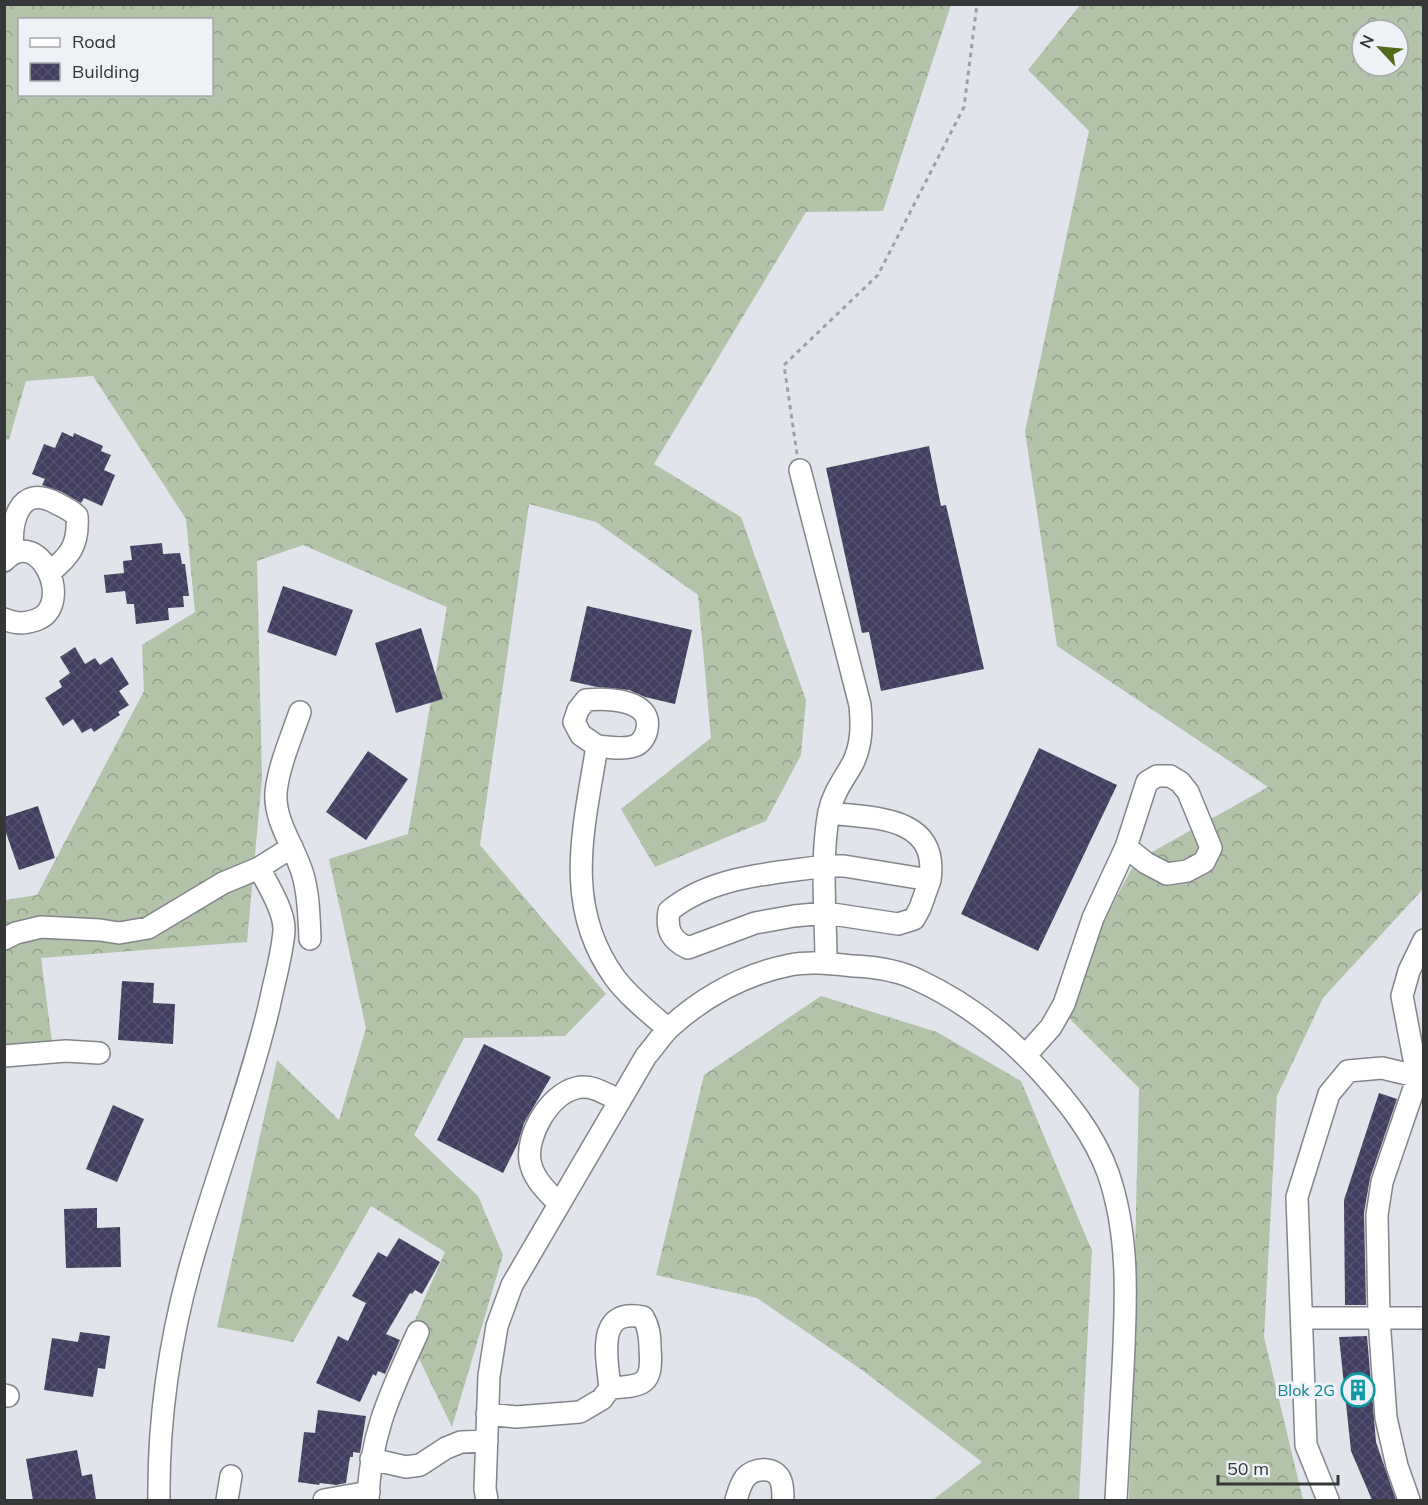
<svg xmlns="http://www.w3.org/2000/svg" width="1428" height="1505" font-family="Mulish,sans-serif">
<defs>
<pattern id="forest-crowns" width="20" height="18" patternUnits="userSpaceOnUse" patternTransform="scale(1.5)"><rect width="20" height="18" fill="#b2c3aa"/><path d="M2 6a3 3 0 1 1 6 0M12 15a3 3 0 1 1 6 0" fill="none" stroke="#929f8b"/></pattern>
<pattern id="building-cross-hatch" width="8" height="8" patternUnits="userSpaceOnUse" patternTransform="scale(1.5)"><rect width="8" height="8" fill="#423f60"/><path d="M0 0l8 8M0 8l8-8" fill="none" stroke="#55536f"/></pattern>
</defs>
<rect width="100%" height="100%" fill="#e1e4ea"/>
<path fill="url(#forest-crowns)" fill-rule="evenodd" d="M5 5H951L883 211 806 212 654 464 741 517 806 700 801 755 766 821 655 867 621 809 711 738 698 595 596 522 529 504 480 845 606 994 565 1036 464 1038 414 1135 478 1196 503 1255 452 1427 408 1336 445 1252 371 1206 293 1342 217 1327 277 1060 339 1120 366 1028 329 859 408 834 447 607 303 545 257 561 262 778 247 942 41 958 52 1042 5 1046V900L37 895 144 691 142 645 195 612 186 519 93 376 26 381 9 440 5 439ZM20 20H212V94H20Z
M1080 5H1423V889L1323 998 1277 1096 1264 1337 1303 1500H1129L1139 1088 1057 1006 1136 861 1268 787 1057 646 1025 431 1089 131 1028 70ZM1362 30H1398V66H1362Z
M821 996 937 1032 1021 1081 1092 1251 1079 1500H933L982 1462 862 1370 757 1298 656 1275 704 1075Z"/>
<path fill="url(#building-cross-hatch)" d="M62 432 73 437 74 433 103 446 101 451 111 455 104 470 115 475 102 506 84 498 81 503 62 492 42 485 45 479 32 474 44 444 55 448Z
M929 446 941 506 946 505 984 669 881 691 869 632 862 633 826 468Z
M162 543 163 554 180 553 182 564H185L189 596H183L184 607 168 608 169 620 136 624 134 604H127L125 591 106 593 104 575 124 573 123 561 132 560 130 546Z
M283 586 353 610 336 656 267 632Z
M587 606 692 630 675 704 645 697 629 690 597 687 570 681Z
M421 628 443 699 396 713 375 643Z
M75 647 85 664 95 658 100 665 112 657 129 684 119 691 129 705 118 712 120 715 94 732 91 728 82 733 73 719 63 726 45 698 62 687 59 681 70 673 60 657Z
M1039 748 1117 785 1038 951 961 914Z
M368 751 408 779 366 840 326 812Z
M38 806 55 858 19 870 4 827V817Z
M122 981 154 983 153 1003 175 1004 173 1044 118 1040Z
M484 1044 551 1077 524 1123 518 1143 503 1173 437 1140Z
M1379 1093 1397 1099 1370 1178 1364 1213 1366 1305H1345L1344 1200Z
M113 1105 144 1119 117 1182 86 1169Z
M97 1208V1228L120 1227 121 1267 66 1268 64 1209Z
M399 1238 440 1262 422 1294 415 1290 412 1294 410 1293 386 1334 400 1340 385 1374 378 1371 376 1376 373 1374 360 1402 316 1383 338 1336 348 1341 366 1303 352 1296 378 1252 387 1257Z
M80 1332 110 1336 105 1369 98 1368 93 1397 44 1390 52 1338 78 1342Z
M1367 1336 1376 1442 1396 1500H1372L1351 1451 1339 1337Z
M318 1410 366 1416 360 1453 353 1452V1457H350L346 1483 336 1485 320 1483 319 1485 298 1482 304 1432 315 1433Z
M77 1450 82 1476 92 1474 96 1500H33L26 1459Z"/>
<g fill="none" stroke-linecap="round" stroke-linejoin="round">
<g stroke="#828589" stroke-width="24">
<path id="minor" d="M800 470 860 705C862 725 862 744 853 763 844 779 833 793 829 812 820 861 826 914 826 963
M13 552C10 522 19 483 56 503 64 507 71 510 77 516 79 545 70 556 49 573
M4 561C39 523 76 606 36 620 24 624 16 624 4 619
M300 712C291 738 279 765 276 792 274 822 295 847 303 875 309 896 309 918 310 939
M597 746C608 747 623 750 634 746 641 744 646 736 647 729 653 699 606 698 586 700L578 710 574 722 581 735 597 746C584 828 562 905 615 978 629 997 650 1013 668 1029
M829 813C875 818 939 816 930 880
M825 866H844L930 880 920 908 914 919 898 924 826 913 794 916 755 923 688 948C671 940 666 930 669 911 713 875 772 874 825 866Z
M4 939 16 933 41 927 100 930 119 933 148 928 223 883 259 868 292 847
M1026 1055 1051 1027 1064 1004 1093 918 1126 847 1147 782 1157 776H1170L1180 782 1188 792 1211 848 1204 862 1187 871 1167 874 1146 863 1126 847
M4 1056 66 1051 99 1053
M1417 1075 1402 996 1409 971 1424 940
M558 1203C547 1191 533 1179 530 1161 526 1135 549 1095 576 1088 592 1084 606 1094 620 1101
M1302 1318H1424
M4 1395 8 1396
M487 1414 516 1417 580 1412 602 1399 610 1388C607 1358 595 1307 643 1317 649 1327 650 1336 650 1348 653 1385 644 1386 610 1388
M371 1459 406 1467 420 1465 446 1448 461 1442 487 1441
M159 1500C158 1415 171 1331 195 1250 219 1168 249 1090 269 1007 274 982 282 956 284 931 285 912 268 885 259 868
M227 1500 231 1476
M324 1500 369 1492
M368 1500C370 1433 391 1392 418 1332
M487 1500 485 1489 489 1376 497 1326 512 1285 646 1056C654 1047 661 1036 669 1028 703 997 745 974 790 965 810 961 833 964 854 966 875 967 901 971 920 981 965 1002 1007 1035 1040 1071 1068 1102 1094 1134 1108 1173 1130 1236 1126 1303 1123 1368 1121 1412 1118 1456 1116 1500
M736 1500C738 1493 740 1485 745 1478 754 1467 776 1466 781 1481 783 1487 783 1494 783 1500
M1328 1500 1306 1445 1297 1197 1329 1094 1348 1071 1382 1068 1424 1078
M1409 1500 1397 1466 1386 1418 1379 1318 1377 1215 1382 1182 1424 1059"/>
</g>
<path stroke="#9ea0a5" stroke-width="3" stroke-dasharray="4.5 4.5" stroke-linecap="butt" d="M797 454 784 365 878 275 964 107 977 4"/>
<use href="#minor" stroke="#fff" stroke-width="21"/>
</g>
<defs>
<g id="building-ring" transform="scale(1.725)"><circle r="9.5" fill="#eef2f7" stroke="#0f9aa8" stroke-width="1.5"/><path d="M-4-6H4V6H1V3H-1V6H-4ZM-2.5-4.3h1.7v1.8h-1.7ZM.8-4.3h1.7v1.8H.8ZM-2.5-1h1.7V.8h-1.7ZM.8-1h1.7V.8H.8Z" fill="#0f9aa8"/></g>
</defs>
<g fill-rule="evenodd">
<use href="#building-ring" x="1358" y="1390"/>
</g>
<g text-anchor="middle" dominant-baseline="central" stroke-width="6" stroke-linejoin="round" paint-order="stroke">
<g font-size="16" fill="#0d838f" stroke="#eef2f7" text-anchor="end">
<text x="1335" y="1390">Blok 2G</text>
</g>
</g>
<rect width="1428" height="1505" fill="none" stroke="#343638" stroke-width="12"/>
<rect x="18" y="18" width="195" height="78" fill="#eef2f7" stroke="#a4a7ab" stroke-width="1.5"/>
<rect x="30" y="38" width="30" height="9" fill="#ffffff" stroke="#a4a7ab" stroke-width="1.5"/>
<text x="72" y="48" font-size="18" fill="#343638">Road</text>
<rect x="30" y="63" width="30" height="18" fill="url(#building-cross-hatch)" stroke="#a4a7ab" stroke-width="1.5"/>
<text x="72" y="78" font-size="18" fill="#343638">Building</text>
<g transform="translate(1380 48) rotate(296)"><circle r="28" fill="#eef2f7" stroke="#a4a7ab" stroke-width="1.5"/>
<path d="M0-4.5L10 22L0 15L-10 22Z" fill="#526919"/>
<text y="-9" font-size="16" font-weight="bold" text-anchor="middle" fill="#343638">N</text>
</g>
<path d="M1218 1475v9h120v-9" fill="none" stroke="#343638" stroke-width="3"/>
<text x="1227" y="1475" font-size="18" fill="#343638" stroke="#eef2f7" stroke-width="4.5" paint-order="stroke">50 m</text>
</svg>
